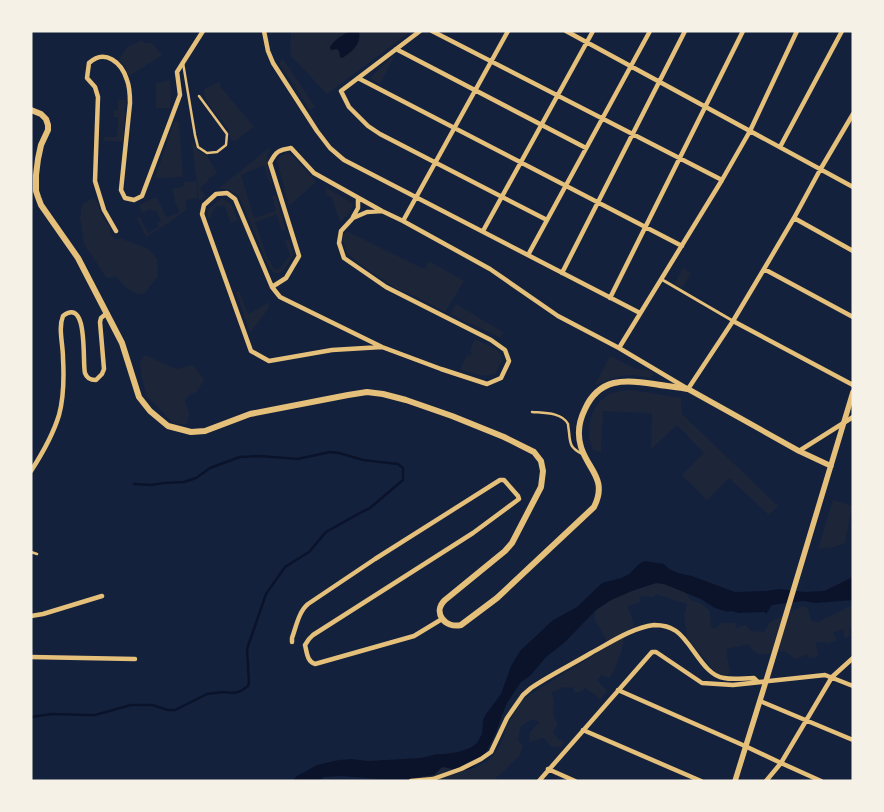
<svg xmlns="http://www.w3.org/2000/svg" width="884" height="812" font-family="'Alegreya Sans',sans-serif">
<rect width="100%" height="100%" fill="#14213d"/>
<path fill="#1d2539" d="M291 31H411L327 94 290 55 292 53 290 51Z
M142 40 144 43H152L162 55 129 76 125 67 119 60 127 47Z
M392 57H394L380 84 370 78Z
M283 59 315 107 310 110 279 63Z
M170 80 171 90 170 108H156V83Z
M220 81V86L254 127 235 141 231 140 228 129 207 102 203 90Z
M118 100H126L123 142 104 141V137H117L118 117H113L114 110H118Z
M177 121 179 123 183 177 155 178 174 122Z
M192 142 198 150 207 156 217 173 208 179 209 181 200 188 206 197 199 201Z
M269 148 270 149C264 161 268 171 272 183L270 184 264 165 241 175 254 218 276 211 272 196H276L286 230H281L277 214 255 222 268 260H270L274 270 280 269 290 255 285 241 289 239 294 255 282 272C274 275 272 272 268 265L239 196 228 189H218Z
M287 153 293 156 316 182 289 206 277 161 280 156Z
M196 181 198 198 186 200V210L168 223 146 237 137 218 140 217 148 233 159 227 157 223 161 221 156 210 152 212 150 209 142 213 139 205 156 197 167 218 180 212 174 200 175 199 172 189 184 186V182Z
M325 187 354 204 350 212 340 222 332 198 327 195Z
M93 198 96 200 103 217 110 228V234L115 239H122L149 249 157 259 158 276 144 294C132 295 123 285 116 277L106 278 99 266 84 244 80 218 82 205Z
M220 199H223L231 204 238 220 231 223 224 205 218 207 217 205 212 213 211 214 212 217 209 219C204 209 213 206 220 199Z
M346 231 424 269 429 261 464 281 445 312 415 296 397 289 357 262 347 253 342 238Z
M683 268 691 273 682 289 674 284Z
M239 291 248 314 270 302 268 309 250 333 236 292Z
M456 304 503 332 501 338 450 314Z
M475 339 496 349 500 353 502 361 495 374C482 378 472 373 460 369L467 355 470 356 472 352 470 351Z
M145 355 176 369 193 365 204 380 197 392 190 394 185 400 189 413 187 424C177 425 169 422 164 413L147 397 142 378 140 363Z
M610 356 636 369 648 370 654 373 651 378C626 372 618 376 595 385Z
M631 390 681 398 682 414 778 506 769 515 729 478 707 500 682 475 704 453 677 425 651 449 652 413 603 411 601 452 593 450C585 433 589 409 605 397 613 391 622 391 631 390Z
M833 500 852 506 845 543 834 547 818 549Z
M657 583 664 584 685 592 691 600 702 604 710 611 711 626 715 629 721 623H735L736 628 746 625 751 631 764 632 770 622 803 606 808 608 811 621 819 622 825 618 837 613 853 604V628L849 630 851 635 845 638 843 629 833 633 837 640 829 644 824 642H816L818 657 808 658V654L796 659C793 657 788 653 786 652 772 649 757 663 749 644L726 649 730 673 726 676 717 675 709 664 687 638 684 615 687 604 656 594 654 597 639 596 641 602 627 606 631 615 634 626C621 635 625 643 620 655 617 663 614 670 610 678L601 675 597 680 607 691 601 699 585 688 582 691 575 693 573 688 564 687 552 692C552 694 554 700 554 701 554 712 550 714 558 723L553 732 559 740 562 739 564 743 560 747 551 746 544 738 529 742 530 732 539 722C531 717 526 723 520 728L518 741 523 746 519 756 493 781H393L392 780 408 779 444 767 457 770H465L475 768 489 760 495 753 502 742 507 724 522 701 531 694 607 647V641L594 618 596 610C617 595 633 590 657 583Z"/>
<path fill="#0b132b" d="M351 31 359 32C362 43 352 52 342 58L340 57 339 51 337 49 331 50 330 47C335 39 342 35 351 31Z
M645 561 664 564 669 569 678 573 692 576 735 592 766 591 780 589 805 592 824 591 853 577V600L816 603 803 601 772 605 766 614 764 612 739 613 731 611 728 612 715 608 701 599 664 584 656 583 632 591 611 600 596 610 564 643 546 657 530 676 521 682 507 703 501 718 495 735 484 756 472 768 465 770H457L444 767 441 768 434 775 408 779 392 780 340 776 324 777 319 781H292L297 776 317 765 339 760 352 759 368 761 421 758 437 754H444L458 752 470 748 477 743 482 734 483 720 486 714 501 694 511 666 520 651 553 620 577 607 602 583 621 578 629 574 639 564Z"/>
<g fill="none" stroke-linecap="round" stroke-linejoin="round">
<path stroke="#0b132b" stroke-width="2.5" d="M31 717 52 714 88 715H95L131 705H152L168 710H175L207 694 223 692 234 693 241 691 248 686 249 683 247 649 266 594 285 567 309 552 326 532 358 514 370 508 403 480V468L398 464 363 460 339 453 330 452 298 459 260 456 240 457 210 468 196 478 184 482 164 483 151 485 134 484"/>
<path stroke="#e5c07b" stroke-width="2.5" d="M183 63 195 135 198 147 207 153 217 152 226 145 227 134 199 96
M532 412C543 413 562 412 568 424 568 425 569 432 569 432 570 445 571 448 582 454
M31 552 37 554"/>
<path stroke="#e5c07b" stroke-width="3" d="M661 279 733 321"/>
<path stroke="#e5c07b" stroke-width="4.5" d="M264 31 268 51 273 63 317 131 330 148 344 160 640 313
M420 31 341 91 349 107 368 126 380 134 547 220
M432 31 722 180
M566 31 853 187
M396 49 586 148
M358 78 682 246
M780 147 842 31
M382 211 367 212 353 218 341 231 339 243 344 258 386 287 491 340 505 350 509 361 501 378 487 384 441 369 382 347 280 297 272 287 235 199 227 193 216 194 204 205 202 214 251 351 269 361 332 350 382 347
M353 217 358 208V198
M794 218 853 251
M403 221 508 31
M116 231 104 210 95 181 98 97 95 87 87 78 89 63C105 48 122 63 127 80 130 88 130 95 130 103L121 190 125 198 134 200 142 196 180 95 177 72 203 31
M483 231 593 31
M528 255 650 31
M764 269 853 317
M562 273 685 31
M272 287 286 278 299 256 270 163C276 151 279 150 291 148L314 173 382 211 403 221 490 269 558 316 619 348 688 389 733 321 764 269 794 218 820 170 853 114
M610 298 743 31
M733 321 853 385
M619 348 722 180 750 131 797 31
M799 451 853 417
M31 471C42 454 53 435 59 415 64 397 64 376 63 358 63 344 58 328 63 316 89 296 82 363 85 373 87 379 91 380 96 380L102 374 104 369 100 322 101 318 107 313
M31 616 43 614 102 596
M292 642V638C296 627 299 611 308 604L375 559 500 480H504L518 496 519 499 473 533 313 635 309 639 305 645C307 653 307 661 315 664L414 636 442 619
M31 657 135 659
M618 690 745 746 781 763 821 781
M760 701 853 740
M583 730 701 781
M548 769 575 781
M411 781 433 779 461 769 481 759 491 752 507 718 523 695 531 688C550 675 571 665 591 653 610 643 631 628 654 625 661 625 669 626 676 631 692 642 704 676 724 678 734 680 745 678 754 678L758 682
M539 781 652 652H656L702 683 733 685 825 675 853 686
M766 781 781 763 832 677 853 658"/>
<path stroke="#e5c07b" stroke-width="5.5" d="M688 389 799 451 831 466
M735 781 766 681 853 392"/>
<path stroke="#e5c07b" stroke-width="6" d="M31 110 41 114 46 119 48 125V130L41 145 38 159 36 175V191L38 197 41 205 78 258 122 343 139 397 150 411 168 426 191 432 205 431 250 414 348 395 367 392 383 394 406 400 452 416 504 437 534 452 541 461 543 471 541 487 512 543 505 551 445 600C432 612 445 629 461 625L497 598 594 507C608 479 588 470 581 447 577 434 579 421 585 409 599 378 625 379 654 384 665 386 677 387 688 389"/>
</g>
<rect width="884" height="812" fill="none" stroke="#f6f1e7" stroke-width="65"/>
</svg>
